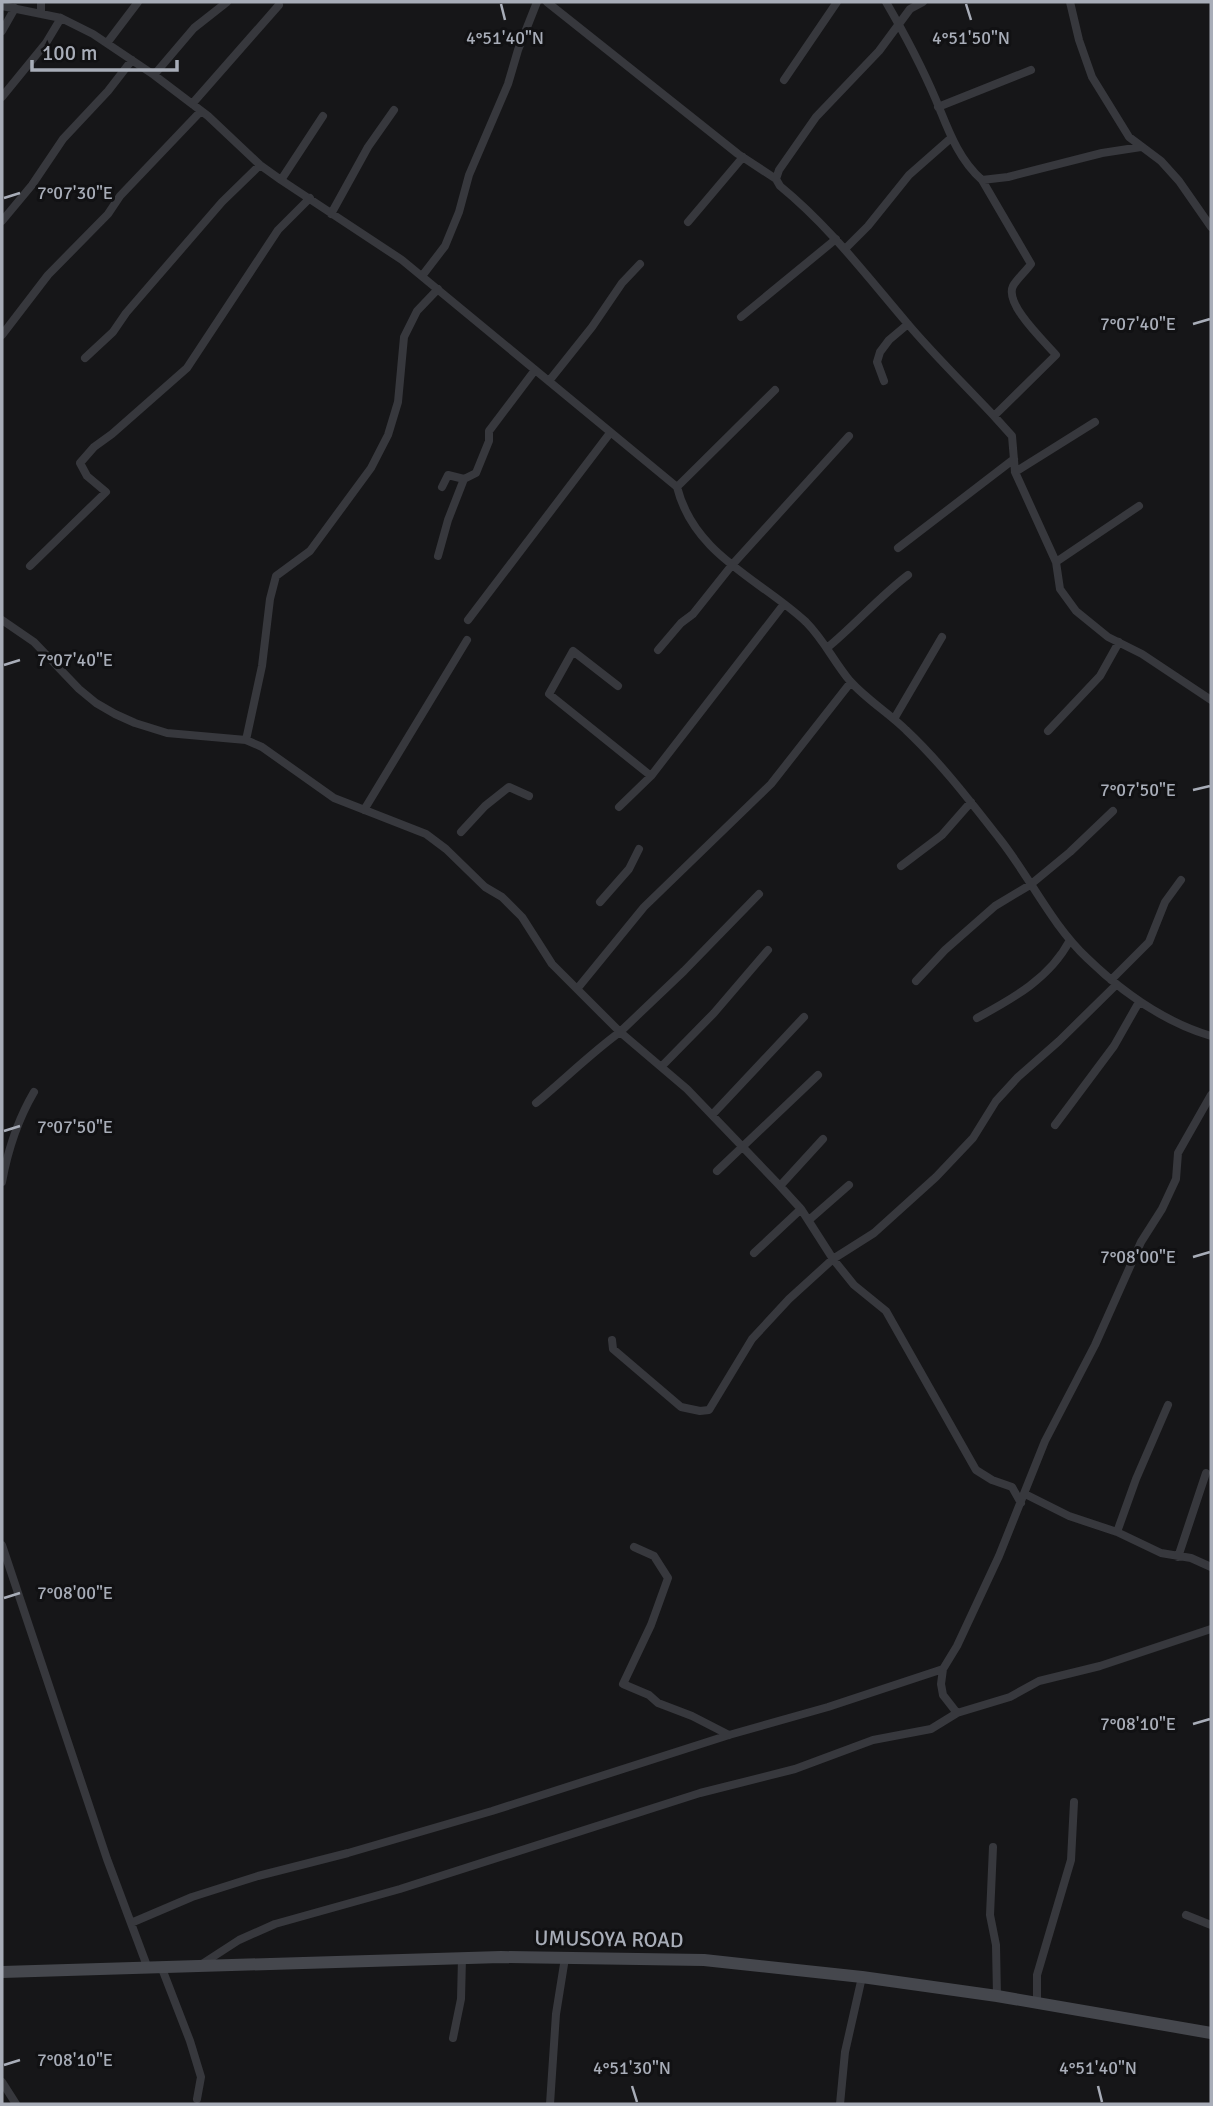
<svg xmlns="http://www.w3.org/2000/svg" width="1213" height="2106" font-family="Signika,sans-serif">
<rect width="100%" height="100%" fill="#161618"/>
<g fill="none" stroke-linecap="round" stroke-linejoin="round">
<path stroke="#37383d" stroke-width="8" d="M547 2 738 154 776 179
M886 2C904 33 922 67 936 100 948 129 958 159 982 180L1008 177 1102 153 1141 147
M923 2 910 9 879 51 816 117 779 170 776 179 780 186C829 226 866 275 907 323 934 355 965 385 994 416
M1070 2 1079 40 1092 77 1129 137 1161 161 1179 181 1211 227
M2 6 61 18 93 34 154 75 208 116 260 165 281 180 402 260 677 487C694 555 760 579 806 622 824 640 834 662 850 681 867 700 889 713 906 730 941 763 970 801 999 838 1030 877 1051 924 1087 958 1122 992 1164 1022 1211 1036
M41 14V2
M2 31 15 8
M107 43 138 2
M154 75 194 28 227 2
M784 80 837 2
M2 97 46 43 61 18
M192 104 279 5
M938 107 1031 70
M281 180 323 116
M982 180 1031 264C1026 271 1017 279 1013 286 1004 304 1045 342 1056 355L994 416 1012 436 1015 472 1056 562 1060 589 1076 611 1108 637 1142 654 1211 700
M331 214 368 147 394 110
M2 221 32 185 63 139 108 91 132 60
M688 222 743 157
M845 249 868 226 909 175 951 138
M422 276 445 246 459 212 469 175 508 84 518 50 537 2
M741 317 836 239
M2 335 48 275 108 214 120 196 201 111
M85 358 113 332 126 313 222 202 260 165
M549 381 592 327 622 283 640 264
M884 381 877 362 880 352 889 340 908 324
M1015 472 1095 422
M442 487 448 475 464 479
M677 487 775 390
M898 548 1014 459
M438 556 448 520 464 479 476 473 489 441V431L535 370
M1056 562 1139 506
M30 566 106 492 87 476 80 463 94 447 112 434 187 368 278 230 310 198
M2 620 34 642 79 689 96 703 115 714 135 723 167 733 246 740 262 747 334 798 426 834 446 849 485 887 502 897 522 917 552 964 620 1032 684 971 759 894
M468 620 610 433
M827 648C855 625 879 597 908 575
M658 650 681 623 693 614 732 565 849 436
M618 686 573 651 549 694 651 776
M894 719 942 637
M1048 731 1100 676 1119 642
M246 740 262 666 270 599 276 576 310 551 371 468 388 435 398 402 404 337 417 311 438 289
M619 807 651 776 784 604
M364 810 467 640
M461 832 485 806 509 787 529 796
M901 866 942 835 971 802
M600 902 629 869 639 849
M1111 980 1149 942 1165 902 1181 880
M916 981 945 950 995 906 1030 885 1070 852 1113 811
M577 989 644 907 771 784 851 682
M977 1018C1014 998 1050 978 1070 940
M661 1067 714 1013 768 950
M536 1103C565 1079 590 1054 620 1032L687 1089 780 1186 801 1209 833 1259 854 1285 886 1311 976 1470 992 1480 1012 1487 1021 1503
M712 1115 804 1017
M1055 1125 1114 1046 1139 1002
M717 1171 818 1075
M2 1182C8 1149 17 1121 34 1092
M780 1186 823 1139
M809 1220 849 1185
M754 1253 801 1209
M612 1340 613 1349 681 1407 700 1411 709 1410 752 1339 789 1299 833 1259 874 1233 936 1177 973 1138 996 1101 1018 1077 1059 1041 1116 985
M1025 1494 1069 1516 1117 1532 1161 1553 1191 1558 1211 1567
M1117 1532 1136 1479 1168 1405
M2 1545 107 1859 147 1966
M634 1547 654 1556 668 1578 651 1625 623 1684 649 1695 658 1703 692 1716 729 1735
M1178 1557 1206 1473
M957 1713 943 1695 941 1684 943 1669 957 1646 999 1556 1045 1441 1095 1345 1141 1242 1162 1209 1176 1179 1178 1153 1211 1095
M993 1847 990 1915 996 1945 997 1996
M1186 1915 1211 1925
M131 1923 192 1897 258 1876 348 1853 492 1811 729 1735 828 1707 943 1669
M202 1964 239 1940 275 1924 400 1889 700 1793 795 1769 873 1740 931 1729 957 1713 1010 1697 1039 1681 1100 1666 1211 1629
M161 1966 190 2041 201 2077 197 2099
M1037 2004V1975L1071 1860 1074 1802
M453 2038 461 1999 462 1958
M2 2082 16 2104
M550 2104 556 2014 565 1958
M840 2104 845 2052 862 1977"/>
<path stroke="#45474d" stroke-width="12" d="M2 1972 501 1957 704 1960 862 1977 997 1996 1211 2033"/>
</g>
<path fill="none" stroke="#a8adb8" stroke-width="2.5" d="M501 4 505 20M966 4 971 20M4 198 20 193M1193 324 1210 319M4 665 20 660M1193 790 1210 786M4 1131 20 1126M1193 1257 1210 1252M4 1598 20 1593M1193 1724 1210 1719M4 2065 20 2060M632 2086 637 2102M1098 2086 1102 2102"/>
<g text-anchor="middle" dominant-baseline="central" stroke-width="6" stroke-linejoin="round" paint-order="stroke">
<g font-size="21" fill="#a8adb8" stroke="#111113">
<text transform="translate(609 1939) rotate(1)">UMUSOYA ROAD</text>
</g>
</g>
<g font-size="18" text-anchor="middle" fill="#a8adb8" stroke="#111113" stroke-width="6" stroke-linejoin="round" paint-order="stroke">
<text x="505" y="44">4°51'40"N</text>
<text x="971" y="44">4°51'50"N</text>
<text x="75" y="199">7°07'30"E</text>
<text x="1138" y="330">7°07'40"E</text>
<text x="75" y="666">7°07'40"E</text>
<text x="1138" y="796">7°07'50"E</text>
<text x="75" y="1133">7°07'50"E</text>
<text x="1138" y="1263">7°08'00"E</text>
<text x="75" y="1599">7°08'00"E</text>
<text x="1138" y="1730">7°08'10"E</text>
<text x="75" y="2066">7°08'10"E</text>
<text x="632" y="2074">4°51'30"N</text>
<text x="1098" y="2074">4°51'40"N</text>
</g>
<rect width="1213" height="2106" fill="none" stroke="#a8adb8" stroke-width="7"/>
<path d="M32 60v10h145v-10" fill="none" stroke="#a8adb8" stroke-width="3.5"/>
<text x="42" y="60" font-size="21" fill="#a8adb8" stroke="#111113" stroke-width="5" paint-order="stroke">100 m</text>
</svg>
